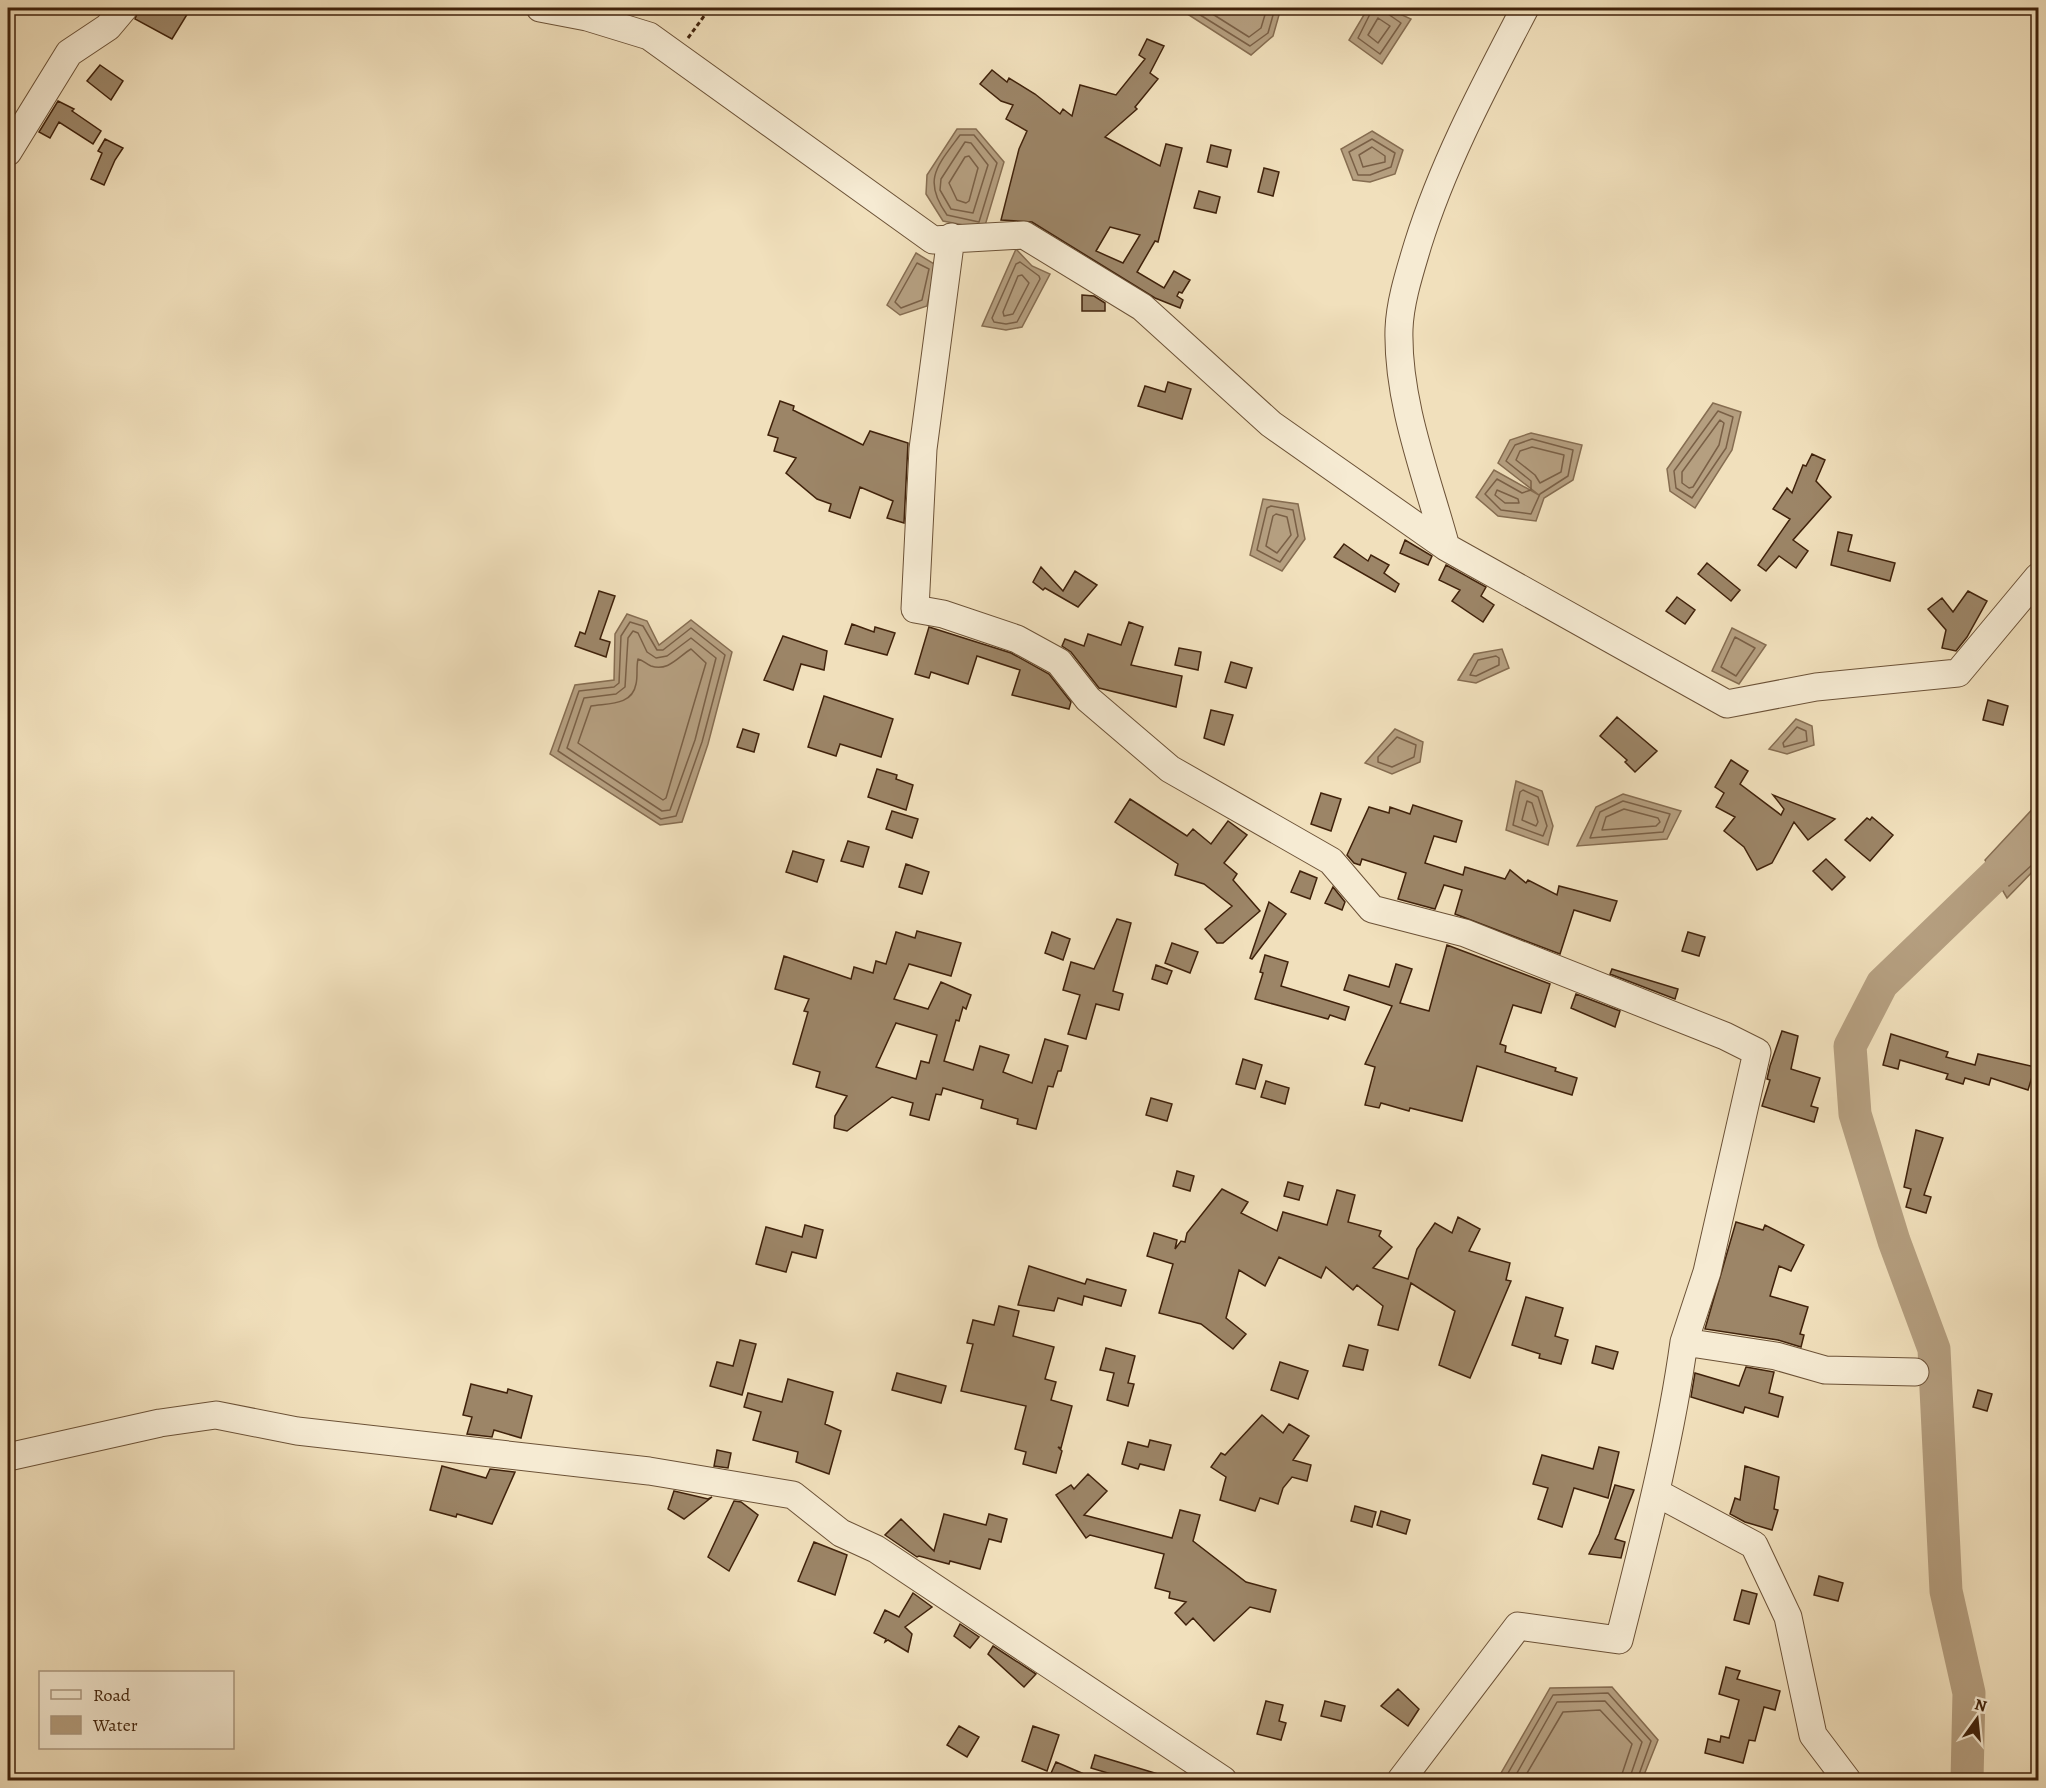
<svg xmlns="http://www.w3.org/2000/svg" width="2046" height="1788" font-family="Alegreya,serif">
<rect width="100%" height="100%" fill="#f1e0bc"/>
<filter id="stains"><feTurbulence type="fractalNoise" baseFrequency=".00333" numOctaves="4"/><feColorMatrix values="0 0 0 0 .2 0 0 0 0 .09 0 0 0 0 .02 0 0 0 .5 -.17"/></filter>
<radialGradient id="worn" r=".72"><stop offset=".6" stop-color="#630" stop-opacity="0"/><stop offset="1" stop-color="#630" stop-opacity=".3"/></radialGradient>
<path fill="#b59f80" stroke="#866d51" stroke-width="1.5" d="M1178 8H1281L1273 36 1251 55Z
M1368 8H1387L1411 19 1382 64 1349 40Z
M957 129H976L1004 162 984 229 943 221 926 194 927 175Z
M1372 131 1403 150 1395 174 1370 182 1353 180 1341 149Z
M1016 249 1032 266 1050 274 1022 327 1006 330 982 326Z
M916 253 936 265 927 306 900 315 887 305Z
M1713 403 1741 412 1732 450 1695 508 1670 491 1667 469Z
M1531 433 1582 445 1573 480 1544 498 1536 521 1498 516 1476 497 1494 470 1539 495 1498 463 1510 440Z
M1263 499 1298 504 1305 539 1282 571 1250 555Z
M627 614 647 621 659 645 691 620 732 652 708 744 682 822 660 825 550 754 575 685 614 680 615 634Z
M1732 628 1766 645 1739 684 1712 671Z
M1502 649 1509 668 1476 683 1458 680 1474 654Z
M1796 719 1812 726 1814 745 1787 754 1769 749Z
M1395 729 1423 742 1420 762 1392 774 1365 763Z
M1516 781 1542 791 1553 826 1548 845 1506 830Z
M1623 794 1681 811 1667 839 1577 846 1596 807Z
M2038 803V866L2007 898 1985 860Z
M1612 1687 1658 1740 1642 1780H1497L1550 1688Z"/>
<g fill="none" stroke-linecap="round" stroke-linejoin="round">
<path stroke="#7a6046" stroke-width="1.5" d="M1189 8 1250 46 1268 33 1275 8
M1203 8 1249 37 1261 28 1267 8
M1373 8 1358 38 1380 54 1401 23 1388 14 1386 8
M1378 18 1390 26 1378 43 1368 35Z
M960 135H974L997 163 979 222 947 215C922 180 937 166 960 135Z
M1372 139 1395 153 1391 167 1370 175H1358L1349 152Z
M965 142 971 143 988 165 973 213 951 209 940 190 941 179Z
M1372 147 1385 156V162L1363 167 1359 155Z
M969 156 978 168 969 201 966 203 957 200 949 183 965 157Z
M1020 262 1039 276 1040 279 1017 322 1006 324 994 322 992 318 1016 264Z
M917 263 929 269 922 300 901 308 895 302Z
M1022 275 1029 283 1013 314 1004 316 1003 312 1018 276Z
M1718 411 1733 417 1726 448 1692 498 1676 488 1674 471Z
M1720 420 1724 423 1719 445 1693 487 1689 488 1682 483V472Z
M1532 439 1573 450 1568 476 1540 494 1531 514 1501 510 1485 494 1497 479 1522 493 1531 490V481L1506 461 1515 445Z
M1532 447 1564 455 1561 472 1540 483 1535 475 1516 460 1520 451Z
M1497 490 1518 499 1519 503H1505L1495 495Z
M1271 506 1293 510 1298 536 1280 562 1257 550 1267 508Z
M1276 514 1287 517 1291 535 1277 553 1266 546 1273 516Z
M630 622 643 626 657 650H663L691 628 725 655 702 742 676 816 661 819 558 751 579 691 614 687 619 683 621 636Z
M633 631 638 633 647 652 656 658 667 656 691 638 716 658 695 740 670 810 662 811 567 748 584 698 616 694 625 687 628 638Z
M1735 637 1755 648 1736 676 1721 667Z
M691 649 706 663 666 798 663 800 578 743 591 706C608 703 632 706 636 684 638 676 636 667 638 659 643 660 646 664 651 666 668 672 678 657 691 649Z
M1496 656 1499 658V665L1476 676 1470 675 1478 660Z
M1797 727 1806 731 1807 741 1784 747 1783 743Z
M1397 737 1416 745 1414 757 1392 767 1378 762V757Z
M1523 790 1538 797 1547 826 1543 836 1513 825 1520 792Z
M1527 801 1532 803 1538 822 1536 826 1522 820Z
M1623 801 1670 814 1663 832 1590 838 1600 812Z
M1624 809 1658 818 1660 822 1656 826 1602 830 1606 817Z
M2038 812 1994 861 2009 886 2033 864 2038 862
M2038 823 2003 863 2011 874 2028 858 2038 855
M1504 1780 1553 1695 1608 1693 1651 1741 1637 1780
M1513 1780 1557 1702 1605 1701 1642 1742 1629 1780
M1523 1780 1563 1712 1600 1710 1632 1744 1620 1780"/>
<path stroke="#b59f80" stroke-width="33" d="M1967 1780 1969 1693 1946 1591 1934 1349 1894 1241 1855 1114 1850 1046 1882 984 2038 834"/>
</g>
<path fill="#9c8567" stroke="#40220b" stroke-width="1.5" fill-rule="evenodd" d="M139 8H191L172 39 135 19Z
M1147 39 1164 46 1150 73 1158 79 1135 107 1137 109 1105 137 1160 166 1166 144 1182 148 1158 242 1155 241 1137 272 1164 288 1174 271 1190 280 1182 293 1179 292 1177 296 1183 300 1180 308 1155 298 1032 222 1001 220 1019 149 1027 131 1006 119 1013 105 1001 101 980 84 992 70 1007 82 1009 78 1035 94 1060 114 1063 109 1072 116 1080 85 1116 95 1145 59 1139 55ZM1110 227 1140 235 1123 263 1096 251Z
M100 65 123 81 111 100 87 81Z
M58 101 74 109 72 111 101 131 93 144 59 122 50 138 39 132Z
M105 139 123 148 115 160 104 185 91 179 102 153 98 151Z
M1211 145 1231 150 1227 167 1207 162Z
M1264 168 1279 172 1273 196 1258 192Z
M1199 191 1220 197 1216 213 1194 208Z
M1082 295 1094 296 1105 303V311H1082Z
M1168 382 1191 389 1182 419 1138 406 1145 386 1165 392Z
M780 401 794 406 793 410 863 445 870 431 908 443 904 523 887 518 893 501 860 487 850 518 829 511 831 504 817 499 786 473 796 458 774 451 778 438 768 435Z
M1812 454 1825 460 1816 481 1831 497 1793 540 1808 551 1796 568 1779 556 1766 571 1758 565 1790 519 1773 509 1787 488 1792 493 1803 465 1806 466Z
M1838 532 1852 535 1848 551 1895 563 1890 581 1831 565Z
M1405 540 1432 556 1428 565 1400 553Z
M1344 544 1368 561 1371 555 1389 565 1384 573 1399 584 1395 592 1334 557Z
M1707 563 1740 590 1731 601 1698 574Z
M1446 565 1486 587 1481 596 1494 605 1483 622 1452 601 1460 590 1439 580Z
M1041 567 1063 591 1075 571 1097 585 1078 607 1045 588 1043 590 1033 582Z
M599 591 615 596 600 639 610 642 606 657 575 646 580 632 585 634Z
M1968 591 1987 601 1967 637 1956 651 1942 648 1946 630 1928 609 1942 598 1953 612Z
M1677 597 1695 610 1685 624 1666 611Z
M1129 622 1143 627 1131 665 1182 676 1176 707 1099 688 1071 652 1062 646 1065 639 1084 646 1088 634 1121 645Z
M852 624 874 632 875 627 895 633 887 655 845 644Z
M929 627 1011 653 1049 674 1071 702 1069 709 1012 695 1020 670 977 656 968 684 931 672 929 678 915 674Z
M783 636 827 651 824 670 801 664 793 690 764 680Z
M1179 648 1201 652 1198 670 1175 665Z
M1231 662 1252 668 1246 688 1225 682Z
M824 696 893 719 881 757 840 744 836 756 808 747Z
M1988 700 2008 706 2003 725 1983 720Z
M1211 710 1233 715 1224 745 1204 738Z
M1617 717 1657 751 1635 772 1625 762 1627 760 1600 736Z
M743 729 759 734 754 752 737 747Z
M1731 760 1748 771 1740 784 1781 815 1784 809 1773 795 1835 819 1808 840 1794 822 1772 863 1757 870 1744 847 1724 831 1735 817 1716 807 1724 793 1715 787Z
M877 769 897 775 896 779 913 785 906 810 868 797Z
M1321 793 1341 799 1331 831 1311 824Z
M1130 799 1187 836 1193 829 1211 844 1228 821 1247 835 1224 863 1237 874 1233 880 1260 911 1223 943H1217L1205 929 1232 906 1204 884 1175 875 1178 864 1115 822Z
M1413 805 1462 821 1456 842 1434 836 1425 863 1463 875 1465 867 1505 879 1510 870 1526 883 1528 880 1557 895 1559 886 1617 901 1610 921 1574 910 1560 954 1455 914 1462 890 1444 885 1435 909 1398 899 1406 873 1362 859 1360 865 1354 863 1347 855 1369 807 1389 813 1390 807 1410 814Z
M892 811 918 819 912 838 886 829Z
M1872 817 1893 835 1870 861 1845 840 1867 818 1870 820Z
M848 841 869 847 863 867 841 861Z
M793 851 824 860 817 882 786 872Z
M1826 859 1845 877 1832 890 1813 871Z
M906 864 929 872 922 894 899 887Z
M1300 871 1317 878 1310 899 1291 892Z
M1333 887 1345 902 1342 910 1325 903Z
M1269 902 1286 914 1252 959 1250 958Z
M1117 919 1131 923 1113 991 1123 994 1119 1010 1096 1004 1086 1039 1068 1034 1080 995 1063 990 1071 962 1094 969Z
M917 931 961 943 951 976 909 964 894 999 928 1009 941 982 971 995 966 1009 963 1007 959 1021 956 1020 944 1061 973 1070 980 1046 1009 1055 1003 1072 1032 1083 1045 1039 1068 1046 1061 1071H1058L1053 1087 1048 1086 1036 1129 1017 1124 1018 1119 981 1108 983 1100 943 1088 941 1095 936 1094 929 1120 910 1115 913 1103 892 1097 847 1131 834 1128 835 1116 847 1096 816 1087 820 1072 793 1064 808 1012 804 1011 809 999 775 989 784 956 851 979 854 967 873 973 876 961 886 964 896 932 915 938ZM896 1023 937 1035 929 1063 921 1061 916 1079 876 1067Z
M1052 932 1070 939 1063 960 1045 953Z
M1688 932 1705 937 1699 956 1682 951Z
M1172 943 1198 952 1190 973 1165 963Z
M1447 945 1550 984 1541 1013 1513 1005 1500 1044 1506 1046 1505 1052 1556 1068 1555 1071 1577 1078 1572 1095 1477 1066 1462 1121 1410 1108 1409 1111 1381 1103 1379 1108 1365 1105 1375 1067 1365 1064 1392 1006 1344 990 1349 975 1389 987 1396 964 1412 969 1400 1003 1429 1011Z
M1265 955 1288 962 1281 986 1349 1007 1345 1020 1330 1015 1328 1019 1255 999 1263 973 1260 972Z
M1156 965 1172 971 1167 984 1152 979Z
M1612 969 1678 989 1675 999 1610 974Z
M1576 994 1620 1011 1615 1027 1571 1008Z
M1782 1031 1798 1036 1791 1069 1820 1078 1811 1106 1818 1108 1814 1122 1762 1106 1770 1080 1767 1079 1770 1066Z
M1891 1034 1948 1052 1946 1057 1975 1065 1978 1054 2035 1067 2028 1090 1991 1078 1989 1085 1965 1078 1963 1084 1946 1079 1948 1074 1900 1060 1898 1069 1883 1065Z
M1243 1059 1262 1065 1255 1089 1236 1084Z
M1266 1081 1289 1088 1285 1104 1261 1097Z
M1151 1098 1172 1104 1167 1121 1146 1115Z
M1916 1130 1943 1138 1924 1195 1931 1197 1926 1213 1906 1207 1911 1189 1904 1187Z
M1177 1171 1194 1176 1190 1191 1173 1186Z
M1288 1182 1303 1186 1299 1200 1284 1196Z
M1222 1189 1248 1202 1241 1213 1277 1231 1283 1212 1327 1225 1337 1190 1355 1195 1348 1222 1381 1231 1379 1236 1392 1247 1373 1268 1408 1279 1417 1249 1435 1223 1452 1233 1458 1217 1480 1229 1469 1251 1510 1263 1506 1280 1511 1281 1470 1378 1439 1365 1455 1311 1411 1283 1398 1330 1378 1325 1383 1306 1357 1285 1353 1290 1326 1267 1321 1278 1279 1257 1265 1286 1239 1270 1226 1318 1246 1334 1233 1349 1201 1324 1159 1313 1173 1264 1147 1256 1154 1233 1177 1240 1175 1249 1181 1241 1185 1242 1187 1233Z
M1736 1222 1763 1230 1765 1225 1804 1245 1791 1271 1779 1266 1770 1296 1808 1307 1800 1334 1804 1335 1801 1347 1778 1340 1705 1329Z
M805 1225 823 1230 816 1258 792 1252 786 1272 756 1264 766 1227 802 1237Z
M1029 1266 1085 1284 1087 1279 1126 1290 1121 1306 1084 1296 1082 1305 1058 1298 1054 1311 1018 1305Z
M1526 1297 1563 1308 1555 1336 1568 1340 1561 1364 1539 1358 1540 1354 1512 1345Z
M999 1306 1019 1311 1013 1336 1054 1347 1045 1379 1056 1382 1051 1400 1072 1406 1061 1448 1058 1447 1062 1451 1056 1473 1023 1464 1026 1452 1015 1449 1026 1406 961 1391 973 1344 967 1343 973 1320 994 1325Z
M740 1340 756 1344 742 1395 710 1386 717 1362 733 1366Z
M1349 1345 1368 1350 1363 1370 1343 1366Z
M1596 1346 1618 1352 1613 1369 1592 1363Z
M1106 1348 1135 1356 1128 1383 1134 1384 1128 1406 1107 1400 1114 1373 1100 1370Z
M1280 1362 1308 1371 1298 1399 1271 1390Z
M1746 1367 1774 1372 1769 1393 1783 1397 1778 1417 1745 1407 1743 1413 1691 1397 1695 1373 1739 1386Z
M897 1373 946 1386 941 1403 892 1390Z
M788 1379 833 1392 825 1424 841 1431 829 1474 796 1462 798 1452 753 1440 761 1412 744 1407 748 1393 782 1402Z
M471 1384 507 1393 508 1389 532 1396 521 1438 494 1430 492 1437 467 1434 472 1417 463 1415Z
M1978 1390 1992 1394 1987 1411 1973 1407Z
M1262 1415 1283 1433 1289 1424 1309 1436 1293 1460 1311 1465 1307 1481 1292 1477 1283 1488 1278 1504 1260 1498 1255 1511 1220 1500 1226 1477 1211 1467 1221 1453 1225 1455Z
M1150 1440 1171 1445 1164 1470 1140 1464 1138 1469 1122 1464 1128 1442 1148 1447Z
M1599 1447 1619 1452 1608 1498 1574 1488 1562 1527 1538 1519 1548 1488 1533 1484 1542 1455 1593 1469Z
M717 1450 731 1453 728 1468 714 1466Z
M442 1466 486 1478 490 1469 515 1472 492 1524 457 1514 456 1517 430 1510Z
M1745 1466 1779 1477 1774 1509 1778 1510 1772 1530 1745 1522 1730 1514 1735 1498 1740 1500Z
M1088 1474 1107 1491 1084 1515 1172 1538 1180 1510 1200 1515 1193 1541 1246 1582 1276 1590 1270 1612 1250 1607 1214 1641 1193 1618 1186 1625 1175 1613 1186 1602 1169 1598 1170 1592 1155 1588 1164 1554 1090 1535 1086 1538 1056 1495 1071 1485 1074 1489Z
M1615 1485 1634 1490 1615 1539 1625 1542 1621 1558 1589 1554 1599 1534Z
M674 1491 708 1499 712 1497 684 1519 668 1509Z
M734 1501 741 1502 758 1515 729 1571 708 1557Z
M1355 1506 1376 1512 1372 1527 1351 1521Z
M1381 1511 1410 1520 1406 1534 1377 1525Z
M944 1514 986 1525 989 1514 1007 1519 1001 1542 989 1539 980 1569 950 1561 949 1564 919 1556 917 1557 885 1535 901 1519 934 1551Z
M814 1542 847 1555 835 1595 798 1581Z
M1819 1576 1843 1583 1838 1601 1814 1595Z
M1742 1590 1757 1594 1749 1624 1734 1620Z
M913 1593 932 1607 905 1627 912 1634 908 1652 888 1640 885 1642 886 1639 874 1633 885 1610 899 1617Z
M960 1624 979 1637 970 1648 954 1636Z
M993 1646 1036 1674 1024 1687 988 1654Z
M1726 1667 1740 1671 1737 1679 1780 1691 1775 1710 1764 1707 1755 1741 1749 1740 1743 1763 1705 1753 1708 1739 1720 1742 1721 1736 1729 1738 1739 1700 1719 1694Z
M1398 1689 1419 1709 1408 1726 1381 1706Z
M1266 1701 1283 1705 1279 1721 1286 1723 1281 1740 1257 1734Z
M1325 1701 1345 1706 1341 1721 1321 1716Z
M959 1726 979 1737 967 1757 947 1745Z
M1033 1726 1059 1735 1047 1771 1022 1761Z
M1095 1755 1168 1777 1167 1780H1131L1091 1768Z
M1056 1762 1098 1780H1048Z"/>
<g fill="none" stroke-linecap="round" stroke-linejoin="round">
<g stroke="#6c5237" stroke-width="29">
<path id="minor" d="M540 8 587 17 649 36 933 240 1024 235 1142 307 1271 424 1446 547
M1525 8C1485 85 1444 161 1418 244 1410 271 1400 301 1399 329 1397 402 1427 477 1446 547L1727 704 1816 687 1958 673 2038 577
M8 152 69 53 108 27 124 8
M951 237 923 449 915 609 943 614 1017 639 1059 662 1088 699 1170 769 1331 861 1372 909 1465 933 1725 1036 1757 1052 1707 1272 1684 1342 1776 1356 1825 1370 1915 1372
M8 1457 160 1423 216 1415 297 1431 649 1471 793 1495 841 1533 876 1549 1223 1780
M1657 1493 1754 1545 1788 1617 1813 1735 1847 1780
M1401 1780 1518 1626 1619 1640C1644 1541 1670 1443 1684 1342"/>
</g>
<path stroke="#40220b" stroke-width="3" stroke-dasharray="4.5 3" stroke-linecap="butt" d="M688 38 710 8"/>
<use href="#minor" stroke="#f6ebd3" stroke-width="27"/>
</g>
<rect width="2046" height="1788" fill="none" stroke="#f1e0bc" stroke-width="30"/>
<rect x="9" y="9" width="2028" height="1770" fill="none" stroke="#40220b" stroke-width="3"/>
<rect x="15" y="15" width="2016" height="1758" fill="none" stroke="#40220b" stroke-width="1.5"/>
<rect x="39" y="1671" width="195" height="78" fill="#f6ebd3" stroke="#ad9b83" stroke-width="1.5"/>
<rect x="51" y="1690" width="30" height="9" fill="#f6ebd3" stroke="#ad9b83" stroke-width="1.5"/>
<text x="93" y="1701" font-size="18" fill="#40220b">Road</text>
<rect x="51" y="1716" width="30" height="18" fill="#b59f80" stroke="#ad9b83" stroke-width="1.5"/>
<text x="93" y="1731" font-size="18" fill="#40220b">Water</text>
<g transform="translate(1977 1719) rotate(15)" stroke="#f6ebd3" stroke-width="4.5" paint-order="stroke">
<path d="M0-4.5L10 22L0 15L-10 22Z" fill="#40220b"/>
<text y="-9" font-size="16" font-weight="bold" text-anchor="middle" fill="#40220b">N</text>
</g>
<rect width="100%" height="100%" filter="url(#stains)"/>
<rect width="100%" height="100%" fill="url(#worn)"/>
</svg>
